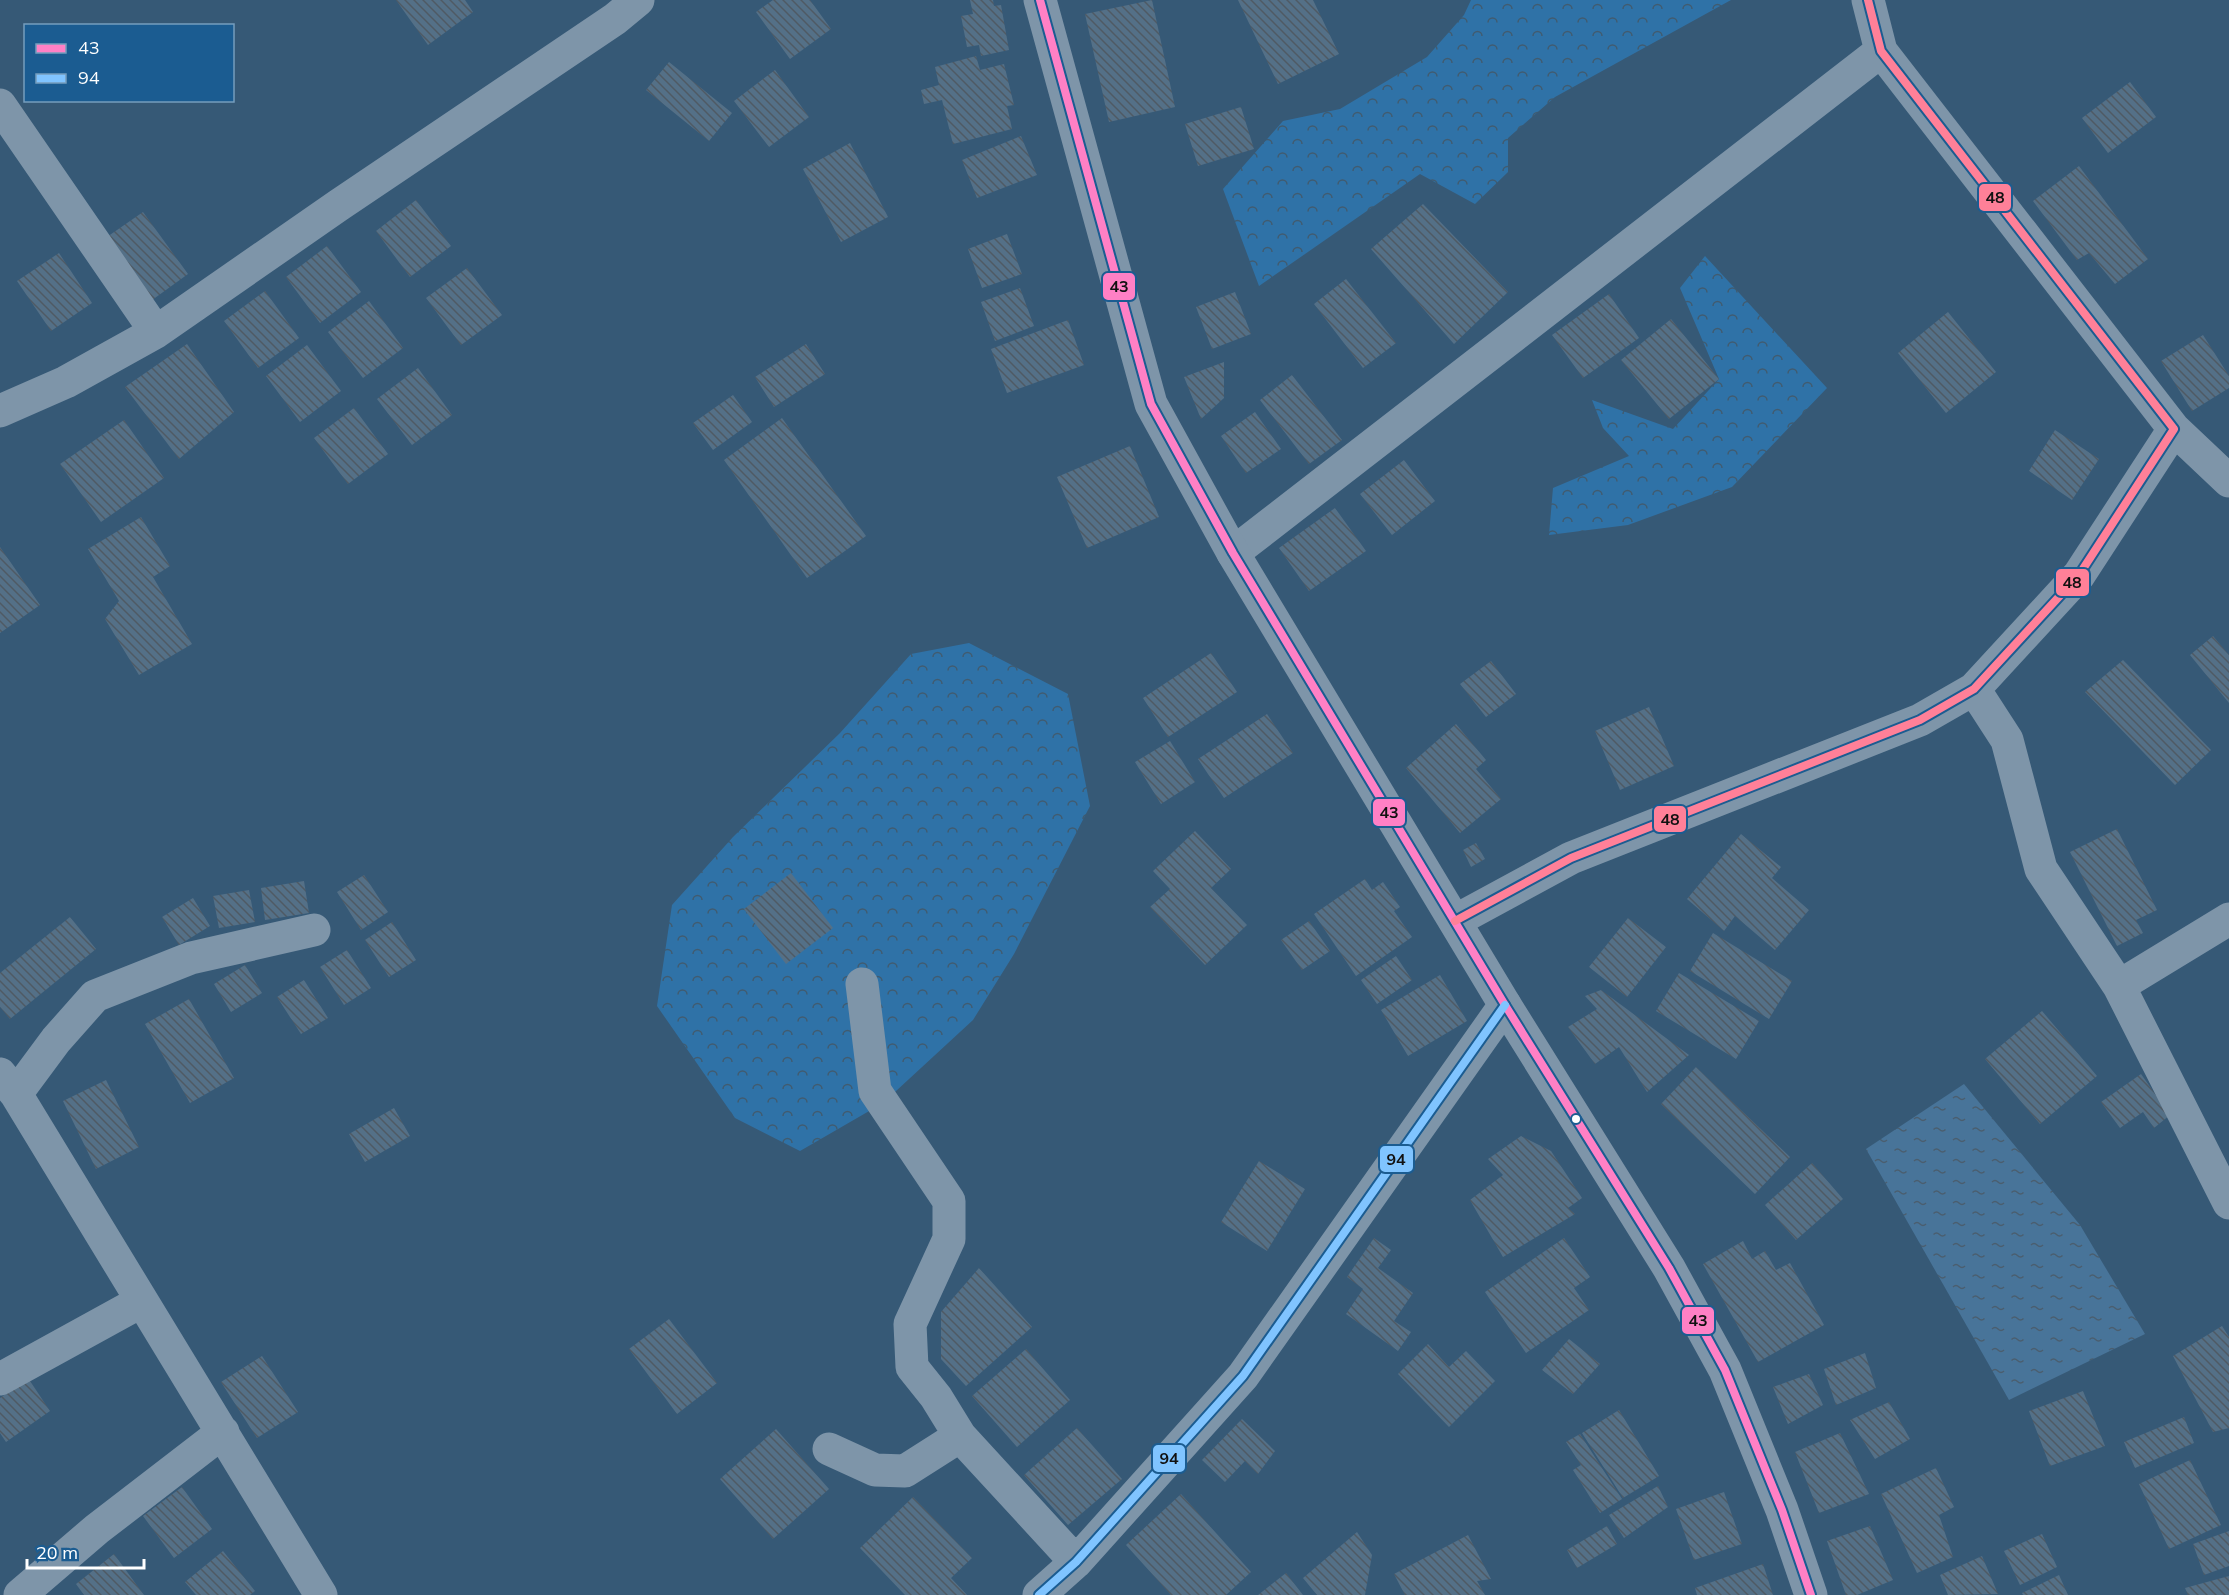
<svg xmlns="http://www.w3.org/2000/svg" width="2229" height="1595" font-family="Mulish,sans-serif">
<defs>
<pattern id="forest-crowns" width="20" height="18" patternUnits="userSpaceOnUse" patternTransform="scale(1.5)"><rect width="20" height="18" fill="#2f72a7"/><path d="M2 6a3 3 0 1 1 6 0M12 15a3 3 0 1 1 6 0" fill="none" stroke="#405b70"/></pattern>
<pattern id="water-ripples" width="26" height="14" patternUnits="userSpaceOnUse" patternTransform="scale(1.5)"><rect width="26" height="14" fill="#487499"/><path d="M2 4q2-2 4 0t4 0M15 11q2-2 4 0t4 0" fill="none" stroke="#4a5e6f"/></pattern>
<pattern id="building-back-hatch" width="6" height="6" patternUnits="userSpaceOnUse" patternTransform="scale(1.5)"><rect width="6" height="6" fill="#547087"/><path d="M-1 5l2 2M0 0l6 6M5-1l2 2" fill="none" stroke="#4f5a64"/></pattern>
</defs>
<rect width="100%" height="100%" fill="#365976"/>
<path fill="url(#forest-crowns)" d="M1471 0H1731L1555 97 1508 138V172L1475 204 1420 174 1259 286 1223 189 1283 121 1340 109 1427 57 1464 15Z
M1705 256 1827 388 1732 487 1628 525 1549 535 1553 488 1629 456 1603 428 1592 400 1673 429 1719 379 1680 288Z
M969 643 1068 694 1090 806 1014 954 973 1020 883 1103 800 1151 735 1118 657 1006 672 905 733 837 840 733 911 654Z"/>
<path fill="url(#water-ripples)" d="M1964 1084 2080 1225 2145 1334 2009 1400 1866 1149Z"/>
<path fill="url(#building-back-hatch)" d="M396 0H465L473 12 428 45Z
M773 0H810L831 29 790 59 756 12Z
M970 0H993L994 6 1001 5 1009 50 981 56 979 45 967 47 961 16 973 14Z
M1152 0 1175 107 1109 122 1085 14Z
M1238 0H1313L1339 54 1278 84Z
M976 56 980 70 1004 64 1014 105 1007 106 1012 129 953 144 942 100 924 104 921 90 939 85 935 67Z
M669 62 732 113 709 141 646 90Z
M775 70 809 117 769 147 734 101Z
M2130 82 2156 117 2108 153 2082 118Z
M1241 107 1254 149 1198 166 1185 124Z
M1021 136 1037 175 977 198 962 160Z
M850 143 888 217 841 242 803 169Z
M2079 166 2148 259 2115 284 2089 253 2077 260 2033 201Z
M416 200 451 246 410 277 376 231Z
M1423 204 1508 292 1454 344 1371 249Z
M143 212 188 274 148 303 104 239Z
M1007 234 1022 274 982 288 968 249Z
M327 246 361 292 320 323 286 277Z
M59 253 92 303 51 331 17 281Z
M467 268 502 315 461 345 426 298Z
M1346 279 1396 343 1363 368 1314 304Z
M1020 288 1034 326 995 341 981 302Z
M265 291 299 338 258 368 224 321Z
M1235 292 1251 334 1212 349 1196 307Z
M1609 294 1639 338 1583 378 1552 335Z
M369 301 403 348 363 378 328 332Z
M1948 312 1996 372 1946 413 1898 353Z
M1671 319 1719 379 1669 419 1621 360Z
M1068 320 1084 365 1007 393 991 349Z
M2203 335 2229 376V388L2192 411 2161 361Z
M187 344 234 412 179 459 125 387Z
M806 344 825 374 774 407 755 377Z
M307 345 341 391 300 422 266 376Z
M1224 362V398L1201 419 1184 377Z
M418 368 452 415 412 445 377 399Z
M1292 375 1342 440 1309 464 1260 400Z
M733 395 752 422 713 450 693 423Z
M354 408 388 454 348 484 314 438Z
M1255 412 1281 449 1246 473 1221 436Z
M782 418 866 536 807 578 724 460Z
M124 420 164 478 101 522 60 464Z
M2055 430 2099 459 2072 500 2029 471Z
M1130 446 1159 517 1087 548 1057 477Z
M1404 460 1435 501 1392 535 1360 494Z
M1335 508 1366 551 1309 591 1279 548Z
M141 517 170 566 153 577 192 644 139 675 105 619 119 601 88 549Z
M0 547 40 605 0 633Z
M2213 636 2229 655V703L2190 655Z
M1211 653 1237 692 1168 737 1143 698Z
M2123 660 2211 750 2175 785 2085 692Z
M1491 661 1516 694 1486 717 1460 684Z
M1649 707 1674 766 1620 790 1595 731Z
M1267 714 1293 753 1224 798 1198 759Z
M1456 724 1486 760 1476 769 1501 799 1460 833 1406 768Z
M1170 741 1195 782 1161 804 1135 762Z
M2117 829 2157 910 2136 920 2143 933 2117 946 2070 852Z
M1195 831 1231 869 1211 888 1247 925 1205 965 1150 907 1170 889 1153 871Z
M1741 834 1781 867 1772 878 1809 910 1775 950 1735 916 1724 931 1687 899Z
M1476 843 1485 859 1471 867 1463 850Z
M791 873 833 928 786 964 744 909Z
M364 875 388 912 361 930 337 892Z
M1365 879 1372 890 1383 882 1400 907 1394 911 1412 937 1356 976 1314 914Z
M304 881 309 913 265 920 261 888Z
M249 890 255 922 219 928 213 896Z
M193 898 210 926 179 945 162 917Z
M70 917 96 949 10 1019 0 1007V973Z
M1628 918 1666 947 1627 997 1589 967Z
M1309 921 1330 951 1302 970 1281 940Z
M392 922 416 960 389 977 365 940Z
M1713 933 1792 981 1769 1019 1690 971Z
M347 950 371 988 344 1005 320 967Z
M1396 956 1412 980 1377 1004 1361 980Z
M245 965 262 993 231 1012 214 984Z
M1679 973 1759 1021 1736 1059 1656 1011Z
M1440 975 1467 1021 1408 1056 1381 1010Z
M304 980 328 1018 301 1034 277 997Z
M1601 990 1689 1055 1647 1092 1619 1047 1595 1064 1568 1027 1597 1009 1585 996Z
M189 999 234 1078 190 1103 145 1024Z
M2042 1011 2097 1076 2040 1124 1985 1059Z
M1696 1067 1790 1157 1755 1194 1661 1104Z
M2141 1074 2170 1115 2154 1128 2143 1112 2120 1128 2101 1102Z
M106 1080 139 1147 96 1169 63 1101Z
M394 1108 410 1136 365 1162 349 1134Z
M1521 1136 1551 1151 1582 1198 1568 1208 1575 1214 1503 1257 1470 1200 1503 1175 1488 1159Z
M1259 1161 1305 1189 1267 1251 1221 1222Z
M1812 1163 1843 1199 1796 1240 1765 1205Z
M1374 1238 1391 1250 1378 1268 1413 1293 1394 1321 1411 1332 1398 1351 1346 1314 1363 1289 1347 1277Z
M1564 1238 1590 1277 1574 1288 1589 1310 1526 1353 1485 1292Z
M1743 1241 1752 1259 1765 1251 1776 1270 1790 1263 1824 1325 1758 1362 1703 1264Z
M979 1268 1032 1327 966 1386 941 1359V1312Z
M669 1319 717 1383 677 1414 629 1349Z
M2222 1326 2229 1337V1428L2213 1432 2173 1356Z
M1569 1339 1600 1364 1573 1394 1542 1370Z
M1428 1344 1449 1367 1466 1351 1495 1381 1449 1427 1398 1374Z
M1026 1349 1070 1400 1017 1447 972 1396Z
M1865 1353 1876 1388 1836 1405 1824 1369Z
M262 1356 298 1412 257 1438 221 1382Z
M1809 1374 1823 1405 1788 1424 1773 1387Z
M28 1378 50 1411 6 1442 0 1433V1398Z
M2083 1391 2105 1446 2050 1466 2029 1411Z
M1889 1402 1910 1439 1875 1459 1850 1420Z
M1619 1410 1659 1476 1623 1498 1582 1433Z
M2184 1417 2194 1443 2135 1468 2124 1442Z
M1242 1419 1275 1451 1258 1474 1245 1461 1225 1482 1202 1460Z
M1077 1428 1122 1479 1068 1525 1024 1475Z
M776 1429 829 1489 773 1539 720 1479Z
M1840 1433 1869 1494 1819 1513 1795 1452Z
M1580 1434 1622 1499 1600 1513 1573 1470 1581 1465 1566 1442Z
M2190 1460 2221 1525 2169 1549 2139 1484Z
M1936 1468 1954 1507 1939 1515 1953 1557 1917 1573 1881 1494Z
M1658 1486 1668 1507 1624 1538 1609 1515Z
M182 1487 212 1529 174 1558 143 1516Z
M1724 1492 1742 1544 1694 1560 1676 1509Z
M1181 1494 1251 1572 1226 1595H1171L1126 1545Z
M913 1497 972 1558 951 1578 967 1595H905L860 1548Z
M1607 1526 1617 1544 1577 1568 1567 1550Z
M1870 1526 1893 1580 1857 1595H1846L1827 1541Z
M2229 1531V1566L2204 1575 2193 1544Z
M1357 1532 1372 1555 1365 1595H1317L1303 1578Z
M2042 1534 2057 1567 2020 1585 2004 1551Z
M1468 1535 1491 1579 1477 1581 1485 1595H1405L1394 1574Z
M223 1551 255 1591 250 1595H196L185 1582Z
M114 1554 144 1595H84L76 1584Z
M1982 1556 1998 1594 1948 1595 1940 1575Z
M1763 1564 1773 1595H1697L1695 1588Z
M1286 1573 1303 1595H1258Z
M2059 1575 2068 1595H2023L2022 1593Z
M2229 1576V1595H2188L2185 1588Z"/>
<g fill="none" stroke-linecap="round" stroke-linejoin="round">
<path stroke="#7e95a9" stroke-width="33" d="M0 105 156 332
M0 411 66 382 156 332 339 205 615 19 638 0
M2174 429 2229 481
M1233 553 1881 51
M1974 689 2007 740 2041 869 2119 986 2229 1203
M1455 921 1571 858 1920 720 1974 689 2079 575 2174 429 1881 51 1868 0
M862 984 875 1091 949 1201V1239L910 1324 912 1367 936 1397 960 1436 1076 1562
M2119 986 2229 919
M0 1074 16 1094 321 1595
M16 1094 56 1040 95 996 191 958 314 930
M0 1379 142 1301
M829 1449 875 1470 905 1471 960 1436
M20 1595 97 1529 223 1432
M1039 1595 1076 1562 1243 1376 1505 1005"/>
<path stroke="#7e95a9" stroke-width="33" d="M1040 0 1151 404 1233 553 1505 1005 1669 1268 1725 1370 1782 1510 1811 1595"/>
<g stroke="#1b5c91" stroke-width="12">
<path id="bus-1" d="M1040 0 1151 404 1233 553 1505 1005 1669 1268 1725 1370 1782 1510 1811 1595"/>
</g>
<g stroke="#1b5c91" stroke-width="12">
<path id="bus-2" d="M1039 1595 1076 1562 1243 1376 1505 1005"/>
</g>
<g stroke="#1b5c91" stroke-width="12">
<path id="bus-3" d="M1455 921 1571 858 1920 720 1974 689 2079 575 2174 429 1881 51 1868 0"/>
</g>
<use href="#bus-1" stroke="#ff80c5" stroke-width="8"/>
<use href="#bus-2" stroke="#80c4ff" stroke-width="8"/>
<use href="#bus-3" stroke="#ff8098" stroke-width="8"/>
</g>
<circle fill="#fff" stroke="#1b5c91" stroke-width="2" cx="1576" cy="1119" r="5"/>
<g stroke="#1b5c91" stroke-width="2">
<rect x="1978" y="183" width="34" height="29" rx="6" fill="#ff8098"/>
<rect x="1102" y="272" width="34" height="29" rx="6" fill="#ff80c5"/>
<rect x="2055" y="568" width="35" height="29" rx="6" fill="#ff8098"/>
<rect x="1372" y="798" width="34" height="29" rx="6" fill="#ff80c5"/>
<rect x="1653" y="805" width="34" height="28" rx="6" fill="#ff8098"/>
<rect x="1379" y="1145" width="35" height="28" rx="6" fill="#80c4ff"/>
<rect x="1681" y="1306" width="34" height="29" rx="6" fill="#ff80c5"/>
<rect x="1152" y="1444" width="34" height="29" rx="6" fill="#80c4ff"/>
</g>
<g font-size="16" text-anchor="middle" font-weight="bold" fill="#111">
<text x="1995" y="203">48</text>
<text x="1119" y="292">43</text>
<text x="2072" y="588">48</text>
<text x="1389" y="818">43</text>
<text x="1670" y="825">48</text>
<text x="1396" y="1165">94</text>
<text x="1698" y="1326">43</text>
<text x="1169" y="1464">94</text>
</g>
<rect x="24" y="24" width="210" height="78" fill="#1b5c91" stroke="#769dbd" stroke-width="1.5"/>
<rect x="36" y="44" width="30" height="9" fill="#ff80c5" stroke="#769dbd" stroke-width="1.5"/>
<text x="78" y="54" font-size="18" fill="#ffffff">43</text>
<rect x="36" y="74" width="30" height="9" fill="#80c4ff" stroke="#769dbd" stroke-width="1.5"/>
<text x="78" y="84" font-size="18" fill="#ffffff">94</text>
<path d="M27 1559v9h117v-9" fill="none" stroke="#ffffff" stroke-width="3"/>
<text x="36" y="1559" font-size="18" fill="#ffffff" stroke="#1b5c91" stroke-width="4.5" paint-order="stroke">20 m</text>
</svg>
